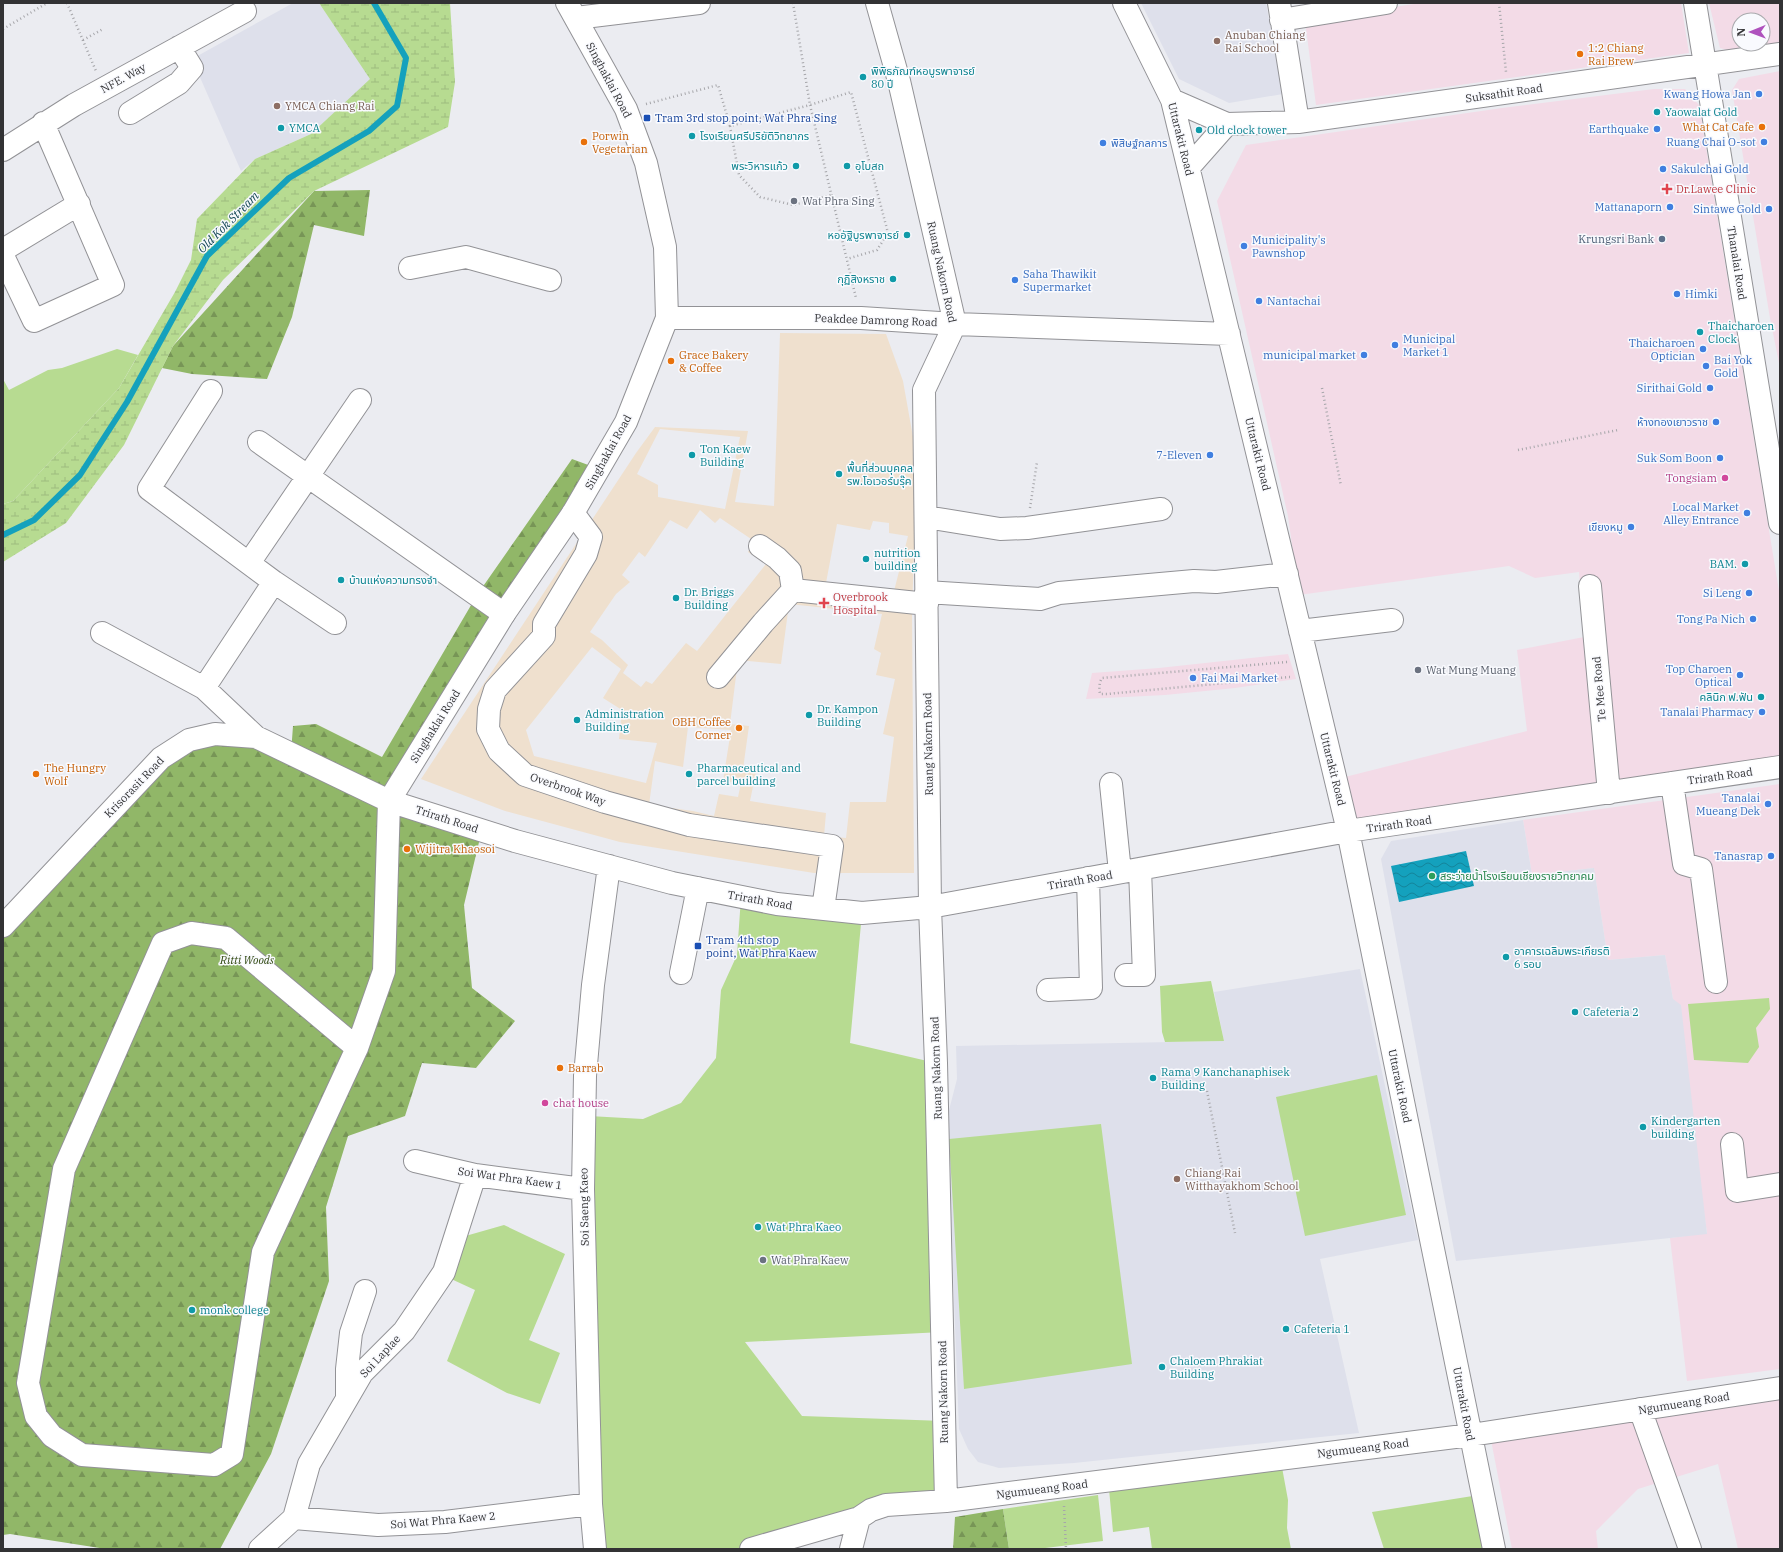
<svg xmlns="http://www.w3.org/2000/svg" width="1783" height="1552" font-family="'IBM Plex Serif','Noto Sans Thai',serif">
<defs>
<pattern id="forest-firs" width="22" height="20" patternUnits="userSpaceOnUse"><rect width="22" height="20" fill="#91b768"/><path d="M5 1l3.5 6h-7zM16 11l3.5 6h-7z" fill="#779556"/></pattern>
<pattern id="wetland-marsh" width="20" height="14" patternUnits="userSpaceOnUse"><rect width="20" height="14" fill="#b7db91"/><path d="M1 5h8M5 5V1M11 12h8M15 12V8" fill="none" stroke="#9ebc7e"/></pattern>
<pattern id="water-waves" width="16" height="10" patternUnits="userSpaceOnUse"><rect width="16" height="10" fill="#14a1bd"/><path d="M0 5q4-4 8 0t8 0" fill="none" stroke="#13849a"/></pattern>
</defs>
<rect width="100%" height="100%" fill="#ebecf1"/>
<path fill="#f3dbe7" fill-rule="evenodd" d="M1420 3H1681L1689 53 1316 105 1305 21Z
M1709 3H1780V45L1734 52 1720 48ZM1739 20H1763V44H1739Z
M1780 71V368L1770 318 1732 90 1739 79Z
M1654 89H1685L1699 105 1780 597V760L1351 824 1341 778 1527 731 1517 650 1584 637 1579 572 1535 578 1509 566 1299 595 1288 516 1217 201 1246 145 1502 108Z
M1288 654 1296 679 1235 688 1165 695 1086 699 1092 673 1159 668Z
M1780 784V1369L1687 1381 1670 1238 1707 1233 1673 999 1665 955 1608 960 1594 868 1532 875 1523 820Z
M1780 1397V1549H1738L1718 1464 1638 1489 1596 1531 1598 1549H1512L1491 1440Z"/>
<path fill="#dee0eb" d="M293 3H319L371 79 311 134 255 159 241 171 192 59Z
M1141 3H1266L1283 94 1229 103 1179 79Z
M1523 820 1532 875 1594 868 1608 960 1665 955 1673 999 1681 1005 1707 1234 1456 1261 1381 859 1391 841Z
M1360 969 1418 1240 1320 1259 1359 1433 1074 1463 999 1468 978 1462 968 1449 959 1429 947 1118 957 1079 956 1046 1224 1041 1214 992Z"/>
<path fill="#efe0ce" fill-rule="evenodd" d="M780 333 886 334 903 381 913 437 915 526 912 610 914 873H814L620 842 505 811 421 779 636 453 655 427 748 431 735 502 774 506ZM660 429 740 437 725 509 658 497V485L637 474ZM700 510 715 523 720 518 754 541 748 552 766 564 697 651 686 643 652 684 646 681 641 687 623 673 628 665 602 640 590 632 616 594 630 582 622 575 639 552 645 557 670 520 687 529ZM873 521 889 523V533L908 536 893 595 826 583 837 524 870 530ZM789 604 882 614 874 649 881 653 876 675 895 679 883 734 894 737 886 802H850L846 838 824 836 826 813 750 801 756 772 743 769 749 726 730 724 738 660 781 664ZM592 647 621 669 603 698 622 710 619 739 657 743 646 783 534 756 526 730ZM688 727 731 730 723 781 741 783 738 797 719 794 714 816 693 811 649 805 655 761 683 767Z"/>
<path fill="#b7db91" d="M117 349 138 355 119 388 13 501 3 504V379L9 390 48 370 62 368Z
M741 897 862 913 850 1043 936 1063 942 1332 745 1342 802 1416 944 1421 946 1501 751 1549H598L589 1116 643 1119 681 1103 716 1058 721 990 737 955Z
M1211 981 1224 1041 1165 1042 1162 1032 1160 986Z
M1769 998 1770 1009 1756 1028 1759 1047 1748 1063 1694 1060 1688 1004Z
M1377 1075 1406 1215 1305 1236 1276 1097Z
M1101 1124 1132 1364 964 1389 949 1139Z
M504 1225 565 1254 529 1340 560 1353 540 1404 507 1393 447 1361 475 1290 449 1278 462 1237Z
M1281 1462 1288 1500 1287 1528 1291 1549H1152L1149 1527 1113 1532 1109 1489Z
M1098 1495 1103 1541 1037 1549H1009L1003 1509Z
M1479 1495 1488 1549H1384L1372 1512Z"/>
<path fill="url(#forest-firs)" d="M370 190 364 236 314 225 292 317 267 379 192 374 162 368 173 346 314 191Z
M572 459 591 466 389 800 480 838 464 905 472 988 515 1021 476 1068 422 1063 405 1116 348 1136 326 1207 329 1281 271 1454 220 1549H106L10 1534 3 1535V928L161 758 215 734 291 753 293 726 316 724 382 757 477 595Z
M1003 1509 1009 1549H953L955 1517Z"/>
<path fill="url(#wetland-marsh)" d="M319 3H450L455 82 448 127 314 191 223 280 173 346 124 445 66 523 3 562V504L13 501 119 388 175 292 191 260 197 219 255 159 311 134 370 79Z"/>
<path fill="url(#water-waves)" d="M1466 851 1474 886 1399 902 1391 866Z"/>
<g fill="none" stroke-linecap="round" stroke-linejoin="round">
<path stroke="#14a1bd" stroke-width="6" d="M3 535 34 520 80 475 127 402 207 256 289 178 369 131 397 106 406 58 374 3"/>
<g stroke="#929296" stroke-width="24">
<path id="minor" d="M877 3 899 81 955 324 924 390 930 907 936 1063 946 1501
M1124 3 1172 100 1288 580 1348 831 1494 1549
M1279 3 1298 122
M1695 3 1780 523
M576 18 699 3
M1281 20 1386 3
M1172 100 1227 124 1298 122 1780 54
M130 113 179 83 192 68 179 47
M3 150 74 105 245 11
M1189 167 1227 124
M3 250 79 204
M3 256 34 321 113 285 43 123
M410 268 466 257 550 280
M667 318H861L955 324 1229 334
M211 391 149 489 274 582 335 623
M259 442 504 614
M573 513 591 537 586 554 544 624V636L495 690 489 709 488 729 499 751 525 775 605 802 689 825 832 846 823 909
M926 517 1000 529 1027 528 1161 509
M760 546 777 558 790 571 793 590
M249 563 360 400
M1590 586 1609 793
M926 592 1040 599 1059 593 1194 581 1216 582 1287 574
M1300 631 1392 620
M102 633 204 688 256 737
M718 677 763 623 793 590 927 604
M204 688 274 582
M1672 783 1684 864 1701 869 1716 982
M1111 784 1120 872
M3 926 161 758 189 740 215 734 256 737 389 801 515 841 672 883 777 904 862 913 930 907 1348 831 1780 767
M191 933 226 938 357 1048 263 1252 232 1454 214 1465 82 1455 52 1436 36 1416 28 1383 64 1169 163 943Z
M681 973 698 888
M1126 975H1144L1140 869
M1048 990 1091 988 1088 878
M357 1048 384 971 389 801
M1732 1144 1737 1191 1780 1184
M415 1161 475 1175 583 1189
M347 1396V1369L351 1333 365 1291
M1640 1409 1690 1549
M294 1518 378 1525 445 1522 591 1504
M260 1549 294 1518 309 1464 362 1373 404 1331 444 1272 475 1175
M595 1549 591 1504 583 1189 585 1076 593 985 609 866
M751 1549 859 1518 871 1510 886 1505 946 1501 1471 1435 1780 1388
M851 1549 859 1518"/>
</g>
<g stroke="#929296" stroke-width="24">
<path id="major" d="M389 801 504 614 573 513 626 422 667 318 665 247 646 163 626 109 567 3"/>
</g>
<path stroke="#a6a6aa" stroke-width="2.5" stroke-dasharray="1 3" stroke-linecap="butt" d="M67 3 96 71
M793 3 810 105 851 92 888 233 877 250 847 259
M1499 3 1506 72
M3 29 47 3
M83 40 103 29
M646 104 718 85 730 126 810 105 856 298
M730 126 739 175 760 197 793 205 831 195
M1322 388 1341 486
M1518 450 1618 430
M1030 508 1037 462
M1287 662 1102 678C1099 683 1099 688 1100 694H1107L1290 677
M1207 1091 1235 1233
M1064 1506 1066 1549"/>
<use href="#minor" stroke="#fff" stroke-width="22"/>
<use href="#major" stroke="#fff" stroke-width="22"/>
</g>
<g fill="#8d6e63" stroke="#f9fafe" stroke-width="1.5">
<circle cx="1217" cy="41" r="4"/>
<circle cx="277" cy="106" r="4"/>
<circle cx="1177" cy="1179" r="4"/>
</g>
<g fill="#e8710a" stroke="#f9fafe" stroke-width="1.5">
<circle cx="1580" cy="54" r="4"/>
<circle cx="1762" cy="127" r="4"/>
<circle cx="584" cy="142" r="4"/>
<circle cx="671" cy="361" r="4"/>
<circle cx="739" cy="728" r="4"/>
<circle cx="36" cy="774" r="4"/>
<circle cx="407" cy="849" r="4"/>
<circle cx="560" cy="1068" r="4"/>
</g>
<g fill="#0f9aa8" stroke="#f9fafe" stroke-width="1.5">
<circle cx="863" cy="77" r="4"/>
<circle cx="1657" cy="112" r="4"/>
<circle cx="281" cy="128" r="4"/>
<circle cx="1199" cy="130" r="4"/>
<circle cx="692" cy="136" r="4"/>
<circle cx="796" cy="166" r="4"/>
<circle cx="847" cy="166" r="4"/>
<circle cx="907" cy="235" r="4"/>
<circle cx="893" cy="279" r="4"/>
<circle cx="1700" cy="332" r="4"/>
<circle cx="692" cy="455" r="4"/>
<circle cx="839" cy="474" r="4"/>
<circle cx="866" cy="559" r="4"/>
<circle cx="1745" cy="564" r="4"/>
<circle cx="341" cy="580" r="4"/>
<circle cx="676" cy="598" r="4"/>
<circle cx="1761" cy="697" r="4"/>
<circle cx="809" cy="715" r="4"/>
<circle cx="577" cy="720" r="4"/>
<circle cx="689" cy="774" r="4"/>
<circle cx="1506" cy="957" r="4"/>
<circle cx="1575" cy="1012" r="4"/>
<circle cx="1153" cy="1078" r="4"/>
<circle cx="1643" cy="1127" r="4"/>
<circle cx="758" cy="1227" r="4"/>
<circle cx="192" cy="1310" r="4"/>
<circle cx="1286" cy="1329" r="4"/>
<circle cx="1162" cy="1367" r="4"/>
</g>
<g fill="#3f7fe0" stroke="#f9fafe" stroke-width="1.5">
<circle cx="1759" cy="94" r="4"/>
<circle cx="1657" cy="129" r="4"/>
<circle cx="1764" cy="142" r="4"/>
<circle cx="1103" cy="143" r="4"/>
<circle cx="1663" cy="169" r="4"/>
<circle cx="1670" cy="207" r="4"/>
<circle cx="1769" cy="209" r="4"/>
<circle cx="1244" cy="246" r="4"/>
<circle cx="1015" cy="280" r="4"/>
<circle cx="1677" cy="294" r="4"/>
<circle cx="1259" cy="301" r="4"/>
<circle cx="1395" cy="345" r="4"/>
<circle cx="1703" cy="349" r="4"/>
<circle cx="1364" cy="355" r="4"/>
<circle cx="1706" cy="366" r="4"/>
<circle cx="1710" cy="388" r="4"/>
<circle cx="1716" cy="422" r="4"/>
<circle cx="1210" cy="455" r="4"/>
<circle cx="1720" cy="458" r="4"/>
<circle cx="1747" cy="513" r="4"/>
<circle cx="1631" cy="527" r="4"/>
<circle cx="1749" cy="593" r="4"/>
<circle cx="1753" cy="619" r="4"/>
<circle cx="1740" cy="675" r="4"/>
<circle cx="1193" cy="678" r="4"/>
<circle cx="1762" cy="712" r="4"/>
<circle cx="1768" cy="804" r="4"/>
<circle cx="1771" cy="856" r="4"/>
</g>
<g fill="#1a4fb4" stroke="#f9fafe" stroke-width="1.5">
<rect x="643" y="114" width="8" height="8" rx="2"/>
<rect x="694" y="942" width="8" height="8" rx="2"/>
</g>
<g fill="#e0444e" stroke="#f9fafe" stroke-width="1.5">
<path d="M1665 183h4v4h4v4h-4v4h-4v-4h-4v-4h4z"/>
<path d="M822 597h4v4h4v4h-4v4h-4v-4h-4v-4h4z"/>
</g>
<g fill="#6b7280" stroke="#f9fafe" stroke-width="1.5">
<circle cx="794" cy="201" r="4"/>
<circle cx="1418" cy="670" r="4"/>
<circle cx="763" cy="1260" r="4"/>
</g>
<circle fill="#5c6f8a" stroke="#f9fafe" stroke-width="1.5" cx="1662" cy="239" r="4"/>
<g fill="#d1479c" stroke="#f9fafe" stroke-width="1.5">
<circle cx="1725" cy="478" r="4"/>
<circle cx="545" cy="1103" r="4"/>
</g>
<circle fill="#2e9e5b" stroke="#f9fafe" stroke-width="1.5" cx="1432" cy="876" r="4"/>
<g text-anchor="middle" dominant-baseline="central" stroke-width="3" stroke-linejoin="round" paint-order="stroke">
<g font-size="11" fill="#785e54" stroke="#f9fafe" text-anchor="start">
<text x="1225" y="35">Anuban Chiang<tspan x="1225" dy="13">Rai School</tspan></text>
<text x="285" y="106">YMCA Chiang Rai</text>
<text x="1185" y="1173">Chiang Rai<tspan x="1185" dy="13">Witthayakhom School</tspan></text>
</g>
<g font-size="11" fill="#c56008" stroke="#f9fafe" text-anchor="start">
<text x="1588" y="48">1:2 Chiang<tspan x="1588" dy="13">Rai Brew</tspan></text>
<text x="1754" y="127" text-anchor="end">What Cat Cafe</text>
<text x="592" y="136">Porwin<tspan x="592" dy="13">Vegetarian</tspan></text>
<text x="679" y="355">Grace Bakery<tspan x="679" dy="13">&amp; Coffee</tspan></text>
<text x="731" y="722" text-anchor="end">OBH Coffee<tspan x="731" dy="13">Corner</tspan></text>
<text x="44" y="768">The Hungry<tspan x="44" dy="13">Wolf</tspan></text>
<text x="415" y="849">Wijitra Khaosoi</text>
<text x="568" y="1068">Barrab</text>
</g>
<g font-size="11" fill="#0d838f" stroke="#f9fafe" text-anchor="start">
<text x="871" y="71">พิพิธภัณฑ์หอบูรพาจารย์<tspan x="871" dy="13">80 ปี</tspan></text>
<text x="1665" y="112">Yaowalat Gold</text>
<text x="289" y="128">YMCA</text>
<text x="1207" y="130">Old clock tower</text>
<text x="700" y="136">โรงเรียนศรีปริยัติวิทยากร</text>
<text x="788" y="166" text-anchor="end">พระวิหารแก้ว</text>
<text x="855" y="166">อุโบสถ</text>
<text x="899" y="235" text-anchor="end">หออัฐิบูรพาจารย์</text>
<text x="885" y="279" text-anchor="end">กุฏิสิงหราช</text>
<text x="1708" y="326">Thaicharoen<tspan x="1708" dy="13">Clock</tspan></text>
<text x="700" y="449">Ton Kaew<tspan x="700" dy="13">Building</tspan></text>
<text x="847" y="468">พื้นที่ส่วนบุคคล<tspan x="847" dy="13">รพ.โอเวอร์บรุ๊ค</tspan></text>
<text x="874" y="553">nutrition<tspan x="874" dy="13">building</tspan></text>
<text x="1737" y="564" text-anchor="end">BAM.</text>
<text x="349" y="580">บ้านแห่งความทรงจำ</text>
<text x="684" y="592">Dr. Briggs<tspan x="684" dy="13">Building</tspan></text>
<text x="1753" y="697" text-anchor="end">คลินิก ฟ.ฟัน</text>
<text x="817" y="709">Dr. Kampon<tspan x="817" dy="13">Building</tspan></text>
<text x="585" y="714">Administration<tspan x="585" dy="13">Building</tspan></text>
<text x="697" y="768">Pharmaceutical and<tspan x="697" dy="13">parcel building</tspan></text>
<text x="1514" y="951">อาคารเฉลิมพระเกียรติ<tspan x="1514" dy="13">6 รอบ</tspan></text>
<text x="1583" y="1012">Cafeteria 2</text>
<text x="1161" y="1072">Rama 9 Kanchanaphisek<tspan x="1161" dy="13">Building</tspan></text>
<text x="1651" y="1121">Kindergarten<tspan x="1651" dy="13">building</tspan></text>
<text x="766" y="1227">Wat Phra Kaeo</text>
<text x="200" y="1310">monk college</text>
<text x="1294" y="1329">Cafeteria 1</text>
<text x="1170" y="1361">Chaloem Phrakiat<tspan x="1170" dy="13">Building</tspan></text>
</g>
<g font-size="11" fill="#323234" stroke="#f9fafe">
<text transform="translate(123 78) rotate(-29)">NFE. Way</text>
<text transform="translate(609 80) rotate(62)">Singhaklai Road</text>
<text transform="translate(1504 93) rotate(-8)">Suksathit Road</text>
<text transform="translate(1181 139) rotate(76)">Uttarakit Road</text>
<text transform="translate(1737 263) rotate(81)">Thanalai Road</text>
<text transform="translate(942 272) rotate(78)">Ruang Nakorn Road</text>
<text transform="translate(876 320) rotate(2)">Peakdee Damrong Road</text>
<text transform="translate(608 452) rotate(-61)">Singhaklai Road</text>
<text transform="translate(1258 454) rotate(76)">Uttarakit Road</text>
<text transform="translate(1599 689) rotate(-95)">Te Mee Road</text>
<text transform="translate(435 726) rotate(-58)">Singhaklai Road</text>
<text transform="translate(928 744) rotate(-91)">Ruang Nakorn Road</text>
<text transform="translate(1333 769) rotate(76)">Uttarakit Road</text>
<text transform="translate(1720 776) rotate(-8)">Trirath Road</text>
<text transform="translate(134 787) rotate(-46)">Krisorasit Road</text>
<text transform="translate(568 789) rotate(19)">Overbrook Way</text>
<text transform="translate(447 819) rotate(18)">Trirath Road</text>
<text transform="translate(1399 824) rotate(-8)">Trirath Road</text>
<text transform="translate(1080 880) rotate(-10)">Trirath Road</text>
<text transform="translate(760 900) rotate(10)">Trirath Road</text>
<text transform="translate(936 1068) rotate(-92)">Ruang Nakorn Road</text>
<text transform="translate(1400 1086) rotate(78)">Uttarakit Road</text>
<text transform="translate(510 1178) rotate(8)">Soi Wat Phra Kaew 1</text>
<text transform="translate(584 1207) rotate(-91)">Soi Saeng Kaeo</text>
<text transform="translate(380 1356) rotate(-47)">Soi Laplae</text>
<text transform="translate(943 1392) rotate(-91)">Ruang Nakorn Road</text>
<text transform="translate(1684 1403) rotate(-9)">Ngumueang Road</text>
<text transform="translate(1464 1404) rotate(79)">Uttarakit Road</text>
<text transform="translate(1363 1448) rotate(-7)">Ngumueang Road</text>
<text transform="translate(1042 1489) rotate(-7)">Ngumueang Road</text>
<text transform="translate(443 1520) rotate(-5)">Soi Wat Phra Kaew 2</text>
</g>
<g font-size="11" fill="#366cbe" stroke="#f9fafe" text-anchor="end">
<text x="1751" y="94">Kwang Howa Jan</text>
<text x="1649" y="129">Earthquake</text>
<text x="1756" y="142">Ruang Chai O-sot</text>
<text x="1111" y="143" text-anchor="start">พิสิษฐ์กลการ</text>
<text x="1671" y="169" text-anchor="start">Sakulchai Gold</text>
<text x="1662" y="207">Mattanaporn</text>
<text x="1761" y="209">Sintawe Gold</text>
<text x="1252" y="240" text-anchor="start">Municipality's<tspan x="1252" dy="13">Pawnshop</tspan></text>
<text x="1023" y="274" text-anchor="start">Saha Thawikit<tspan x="1023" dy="13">Supermarket</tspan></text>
<text x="1685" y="294" text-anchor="start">Himki</text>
<text x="1267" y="301" text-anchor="start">Nantachai</text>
<text x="1403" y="339" text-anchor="start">Municipal<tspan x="1403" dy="13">Market 1</tspan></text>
<text x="1695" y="343">Thaicharoen<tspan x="1695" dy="13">Optician</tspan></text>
<text x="1356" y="355">municipal market</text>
<text x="1714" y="360" text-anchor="start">Bai Yok<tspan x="1714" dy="13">Gold</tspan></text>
<text x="1702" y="388">Sirithai Gold</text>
<text x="1708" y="422">ห้างทองเยาวราช</text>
<text x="1202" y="455">7-Eleven</text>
<text x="1712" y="458">Suk Som Boon</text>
<text x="1739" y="507">Local Market<tspan x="1739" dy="13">Alley Entrance</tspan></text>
<text x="1623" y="527">เขียงหมู</text>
<text x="1741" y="593">Si Leng</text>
<text x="1745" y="619">Tong Pa Nich</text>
<text x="1732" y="669">Top Charoen<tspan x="1732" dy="13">Optical</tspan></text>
<text x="1201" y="678" text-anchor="start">Fai Mai Market</text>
<text x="1754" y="712">Tanalai Pharmacy</text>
<text x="1760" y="798">Tanalai<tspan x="1760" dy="13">Mueang Dek</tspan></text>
<text x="1763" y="856">Tanasrap</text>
</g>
<g font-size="11" fill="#164399" stroke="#f9fafe" text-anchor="start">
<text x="655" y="118">Tram 3rd stop point, Wat Phra Sing</text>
<text x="706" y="940">Tram 4th stop<tspan x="706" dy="13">point, Wat Phra Kaew</tspan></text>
</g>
<g font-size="11" fill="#be3a42" stroke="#f9fafe" text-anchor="start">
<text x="1676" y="189">Dr.Lawee Clinic</text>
<text x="833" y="597">Overbrook<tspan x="833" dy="13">Hospital</tspan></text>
</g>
<g font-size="11" fill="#5b616d" stroke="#f9fafe" text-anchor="start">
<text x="802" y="201">Wat Phra Sing</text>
<text x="1426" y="670">Wat Mung Muang</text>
<text x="771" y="1260">Wat Phra Kaew</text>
</g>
<g font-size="11" fill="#4e5e75" stroke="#f9fafe" text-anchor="end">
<text x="1654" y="239">Krungsri Bank</text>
</g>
<g font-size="11" fill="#b23c85" stroke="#f9fafe" text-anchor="end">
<text x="1717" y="478">Tongsiam</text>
<text x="553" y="1103" text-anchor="start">chat house</text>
</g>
<g font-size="11" fill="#27864d" stroke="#f9fafe" text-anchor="start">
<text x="1440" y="876">สระว่ายน้ำโรงเรียนเชียงรายวิทยาคม</text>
</g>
<g font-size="11" font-style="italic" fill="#2e460d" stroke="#f9fafe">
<text x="247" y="960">Ritti Woods</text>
</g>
<g font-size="12" font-style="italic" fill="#114653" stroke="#f9fafe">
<text transform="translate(228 222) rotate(-45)">Old Kok Stream</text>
</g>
</g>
<rect width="1783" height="1552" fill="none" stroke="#323234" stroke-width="8"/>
<g transform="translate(1751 32) rotate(269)"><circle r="19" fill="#f9fafe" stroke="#a9aaad"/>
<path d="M0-3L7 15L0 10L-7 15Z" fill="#af52bd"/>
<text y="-6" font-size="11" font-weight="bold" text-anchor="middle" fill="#323234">N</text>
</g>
</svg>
